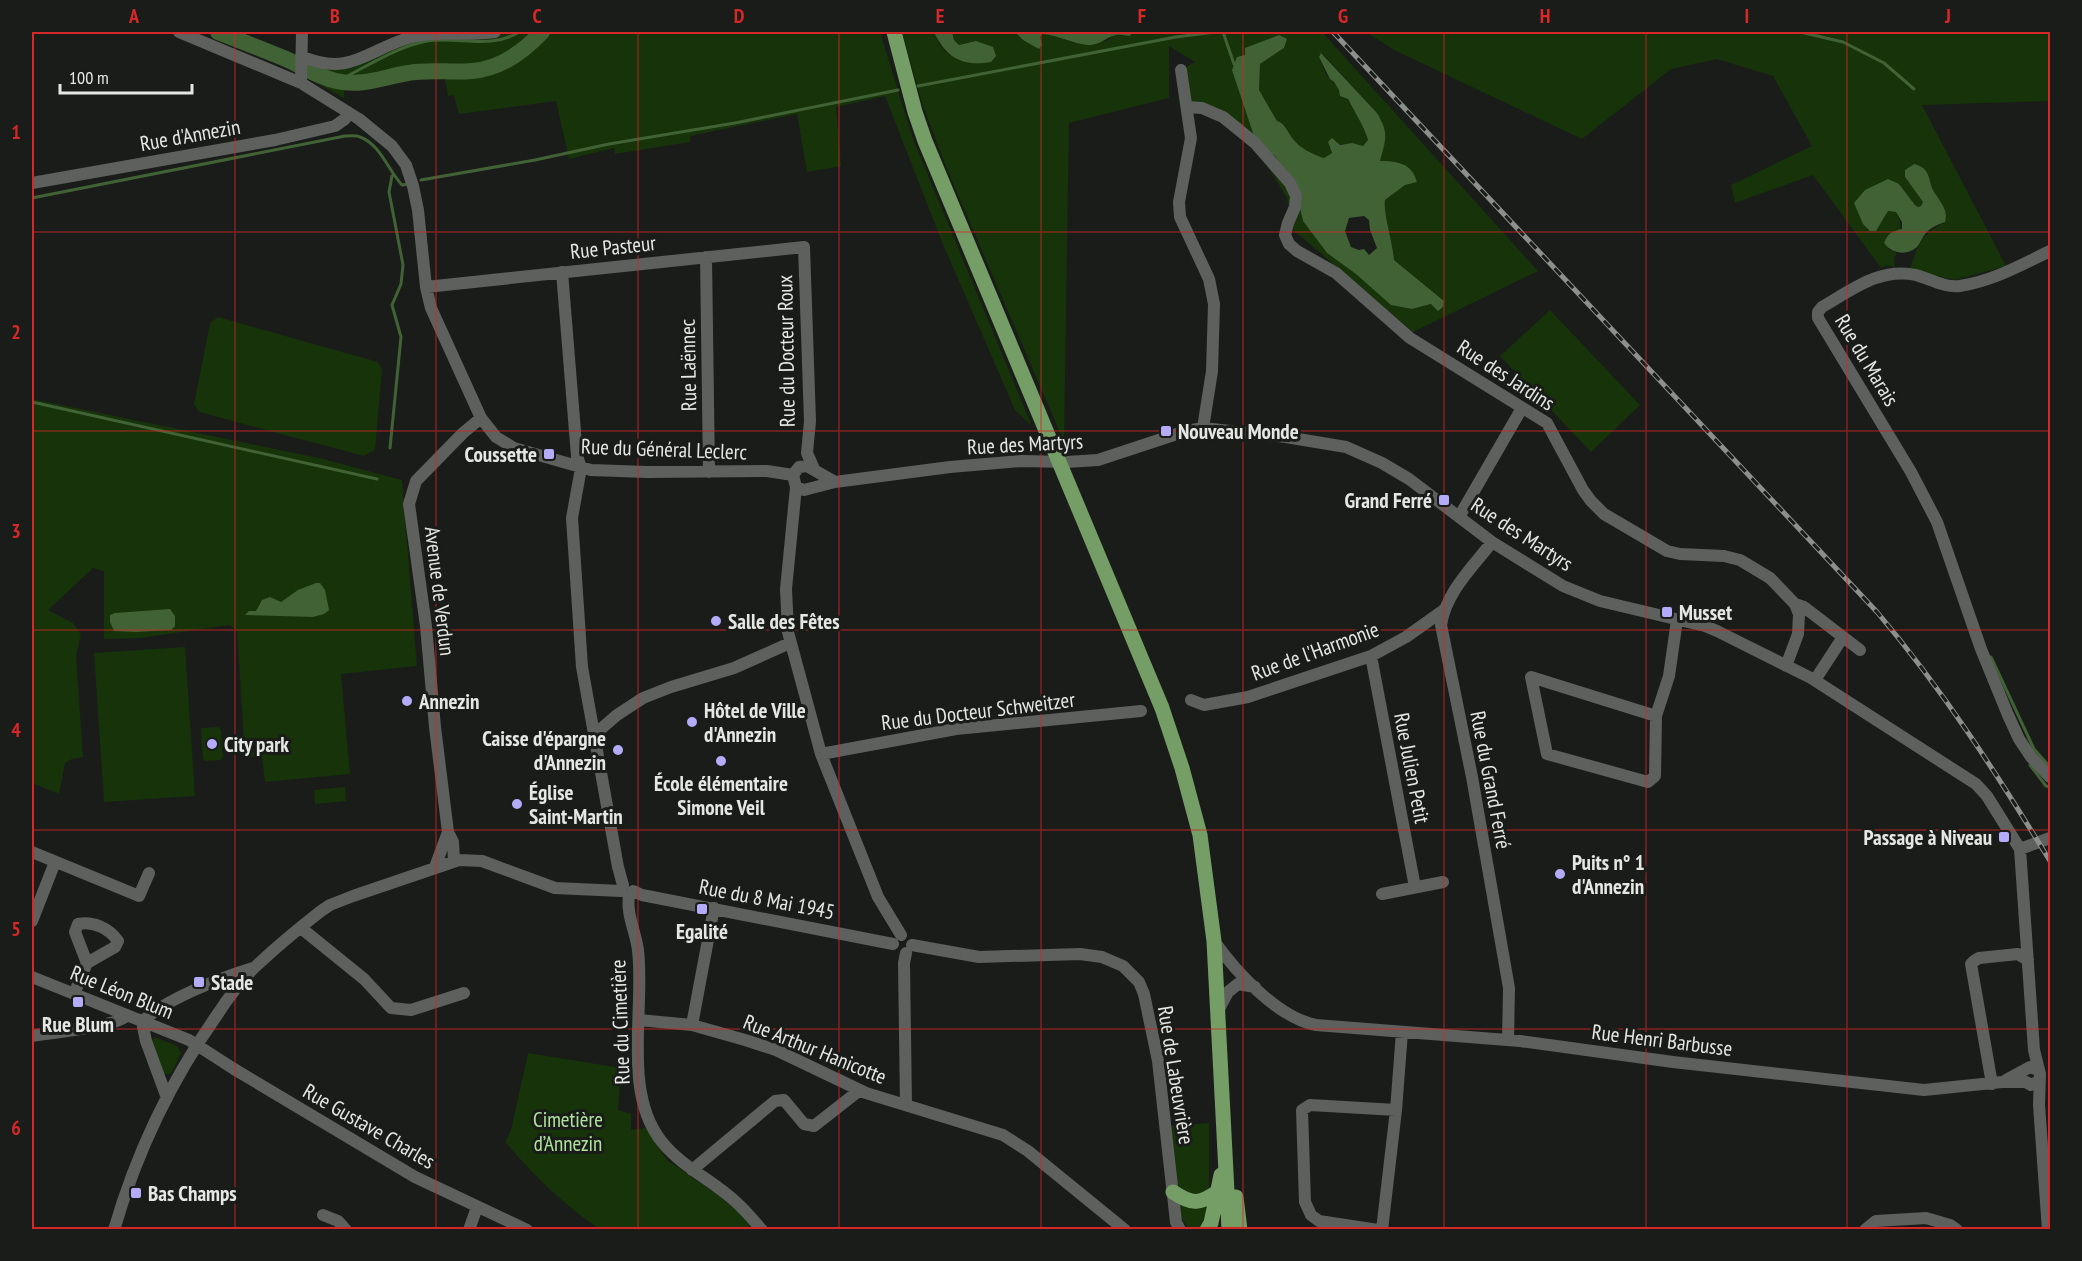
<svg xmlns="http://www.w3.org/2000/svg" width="2082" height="1261" font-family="'PT Sans Narrow',sans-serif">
<rect width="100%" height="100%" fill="#1a1c19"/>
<path fill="#16330a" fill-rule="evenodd" d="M507 32H880L913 139 1032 426 1015 410 942 242 885 96 836 107 841 166 807 172 797 114 690 136V142L615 154 614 148 569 159 556 101 459 114 454 95 448 96 444 74 400 76 370 85V83L361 86V88L344 90V98L311 80 314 65 330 70 350 68 413 39 496 35Z
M902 32H934L940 45 949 55 976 41 959 45 954 40 952 32H1015L1023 40 1039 36 1042 34 1055 35 1074 43 1106 41 1115 35 1130 36 1133 32H1322L1538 271 1413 332 1292 229 1287 198 1270 170 1243 137 1239 122 1234 127 1186 99 1181 70 1195 62 1169 46V98L1069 123 1064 442 946 167 922 103ZM1284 48 1260 64 1259 90 1277 121C1285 123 1288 133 1293 139 1301 149 1312 154 1324 158L1332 153 1328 142C1340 146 1350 142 1363 146L1368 141C1361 117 1346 96 1330 79 1325 74 1322 64 1319 57L1322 53 1377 113 1380 161H1394L1417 181 1405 185 1385 200C1383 213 1393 243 1394 260L1444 301 1412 309 1396 306 1356 274 1327 253 1303 221 1294 183 1275 156 1257 142 1237 57Z
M1366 32H2050V101L1922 105 2006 266 1955 280 1910 270C1918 243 1920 236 1945 222V209L1933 190 1926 171 1920 166 1914 164 1905 170V177L1923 202 1921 206 1918 207 1915 205 1899 184 1883 222 1888 211 1896 212C1906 230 1898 234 1888 249L1897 253 1894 258 1895 268 1888 265 1881 268 1813 175 1735 203 1731 185 1812 146 1773 76 1717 59 1671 69 1582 139 1394 50Z
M1550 310 1640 405 1591 452 1500 356Z
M218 317 378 362 382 369 375 450 364 456 199 412 194 404 210 323Z
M32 399 319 458 402 480 417 666 341 674 350 774 265 782 262 757H245L237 631 230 625 140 638 104 639V571L93 568 48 610 73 623 81 634 76 655 83 757 72 759 65 763 59 794 32 783Z
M185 647 195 796 104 802 94 653Z
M218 727 221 730 223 757 220 760 206 761 203 759 201 730 202 728Z
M345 787 346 801 315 804 314 790Z
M155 1037 177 1046 181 1053 171 1074H163L149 1044Z
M528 1053 621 1068 618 1110 631 1114V1130L646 1128 667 1160 718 1195 738 1212 752 1229H600C563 1205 534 1175 505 1142L511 1130Z
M1209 1123V1187L1202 1197 1182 1193 1176 1181 1169 1126Z
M1178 1199 1212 1200 1204 1229H1189L1181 1218Z"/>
<path fill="#406235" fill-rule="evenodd" d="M934 32H952L954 40 959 45 976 41 993 47 996 56 991 62C963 67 946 58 934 32Z
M1015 32H1133L1130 36C1126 36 1120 34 1116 35 1107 37 1098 46 1088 45 1072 44 1059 35 1042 34L1040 37 1042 45 1039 49 1023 40Z
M1279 35 1287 39 1284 48 1260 64 1259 90 1277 121C1285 123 1288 133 1293 139 1301 149 1312 154 1324 158L1332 153 1328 142 1332 138 1340 145 1352 143 1363 146 1368 140C1364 126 1355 113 1348 99L1340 96 1339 90 1334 82 1330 79 1319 57 1321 53 1377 113C1389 133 1386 139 1380 161 1397 161 1412 163 1417 182L1405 185 1385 200C1383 213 1393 243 1394 260L1444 301 1443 307 1438 311 1431 304 1412 309 1391 305 1356 274 1327 253 1303 221 1294 183 1275 156 1256 142 1232 70 1237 57 1245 55V48ZM1364 216 1369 220 1370 230 1377 248 1369 255 1364 249 1359 250 1351 247 1345 231 1349 218Z
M1914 164C1919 165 1923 167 1926 171 1930 177 1930 184 1933 190 1939 201 1949 209 1945 222 1939 224 1932 227 1928 231 1923 235 1921 242 1917 247 1907 256 1892 254 1884 243 1888 233 1892 231 1902 229V222L1896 212 1888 211 1876 231H1870L1863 224 1854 203 1865 190 1888 179 1899 184 1915 205 1918 207 1921 206 1923 202 1905 177V170Z
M316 583H320L325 590 329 610 324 614 313 617 245 615 249 611H256L262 600 270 597 281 602 298 590Z
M170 609 175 616V626L171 630 136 632 114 631 110 622V615L115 613Z"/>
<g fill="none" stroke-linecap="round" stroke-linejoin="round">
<path stroke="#406235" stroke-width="3" d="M1223 32 1234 64
M1800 32 1843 42 1884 63 1914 89
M337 81C365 68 395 47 427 41 457 36 491 50 519 32
M918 86 1176 37 1215 32
M421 180 535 160 609 144 735 123 898 90
M32 198 345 136C349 136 356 135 360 137 380 144 388 170 402 185L409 184
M32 402 377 479
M390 448 401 337 392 305 401 284 403 265 389 192 392 176
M1991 657 2034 749 2050 767
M2030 765 2046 786 2050 787"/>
<path stroke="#406235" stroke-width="16" d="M218 32C241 41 264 50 286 59 303 67 318 77 336 81 363 87 383 77 408 73 429 69 451 73 472 71 500 69 524 51 542 32"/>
<path stroke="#5d605c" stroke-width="12" d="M179 32 301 83 359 119 392 146 406 165 413 186 418 210 426 287 431 308 481 418 496 437 514 448 591 470 647 472 767 471 793 475
M301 56C353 79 370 46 416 36 442 31 469 36 495 32
M1181 70 1191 138 1179 202 1180 217 1209 279 1214 304 1212 371 1203 428
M301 83 302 32
M1188 107 1202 108 1223 117 1255 143 1290 183 1296 196 1295 207 1288 223 1285 235 1289 244 1297 251 1336 273 1410 338 1547 423 1583 490 1591 501 1604 514 1667 551 1680 554 1724 556 1740 560 1770 578 1795 604 1799 614 1798 634 1786 666
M32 183 275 140 335 126 345 119 348 113
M2050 251C2021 265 1993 281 1960 286 1945 288 1930 279 1916 275 1880 267 1852 290 1822 307L1818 312V318L1911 472 1937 522 1981 649 2008 715 2019 739 2031 757 2050 777
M706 257 709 472
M562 272 577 456 581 468 572 518 582 667 618 867 623 885
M426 287 804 247 810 421 807 453 814 469
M835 482 807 466 799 467 793 475 796 487 804 490 835 482 950 467 1022 461 1066 462 1098 460 1186 431 1203 428 1286 437 1346 447 1382 463 1409 479 1492 542 1563 586 1600 601 1705 626 1717 631 1811 678 1976 784 1987 796 2020 849 2034 1050 2040 1074 2039 1105 2048 1230
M796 487 786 589 788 632 821 754 878 897 901 935
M1459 517 1522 408
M1492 542C1472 568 1446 592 1441 625L1472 777 1509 988 1508 1040
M1795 604 1804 607 1860 650
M1371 656 1415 887
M1815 680 1843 637
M1191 700 1204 705 1248 697 1371 656 1406 637 1444 610
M1656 716 1531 677 1547 754 1648 782 1655 776 1656 716 1669 676 1677 620
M595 734 617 715 643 698 671 687 734 668 790 643
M821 754 956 729 1141 711
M2020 849 2050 838
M32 852 139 896 149 873
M454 861 453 842 448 832 435 727 426 626 409 504 416 481 463 433 481 418
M435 867 448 832
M633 891 642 895 893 944
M1382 894 1443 882
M629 896C626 914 636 933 638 950 645 1010 622 1093 662 1142 683 1168 714 1181 737 1203 746 1211 754 1221 762 1230
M32 921 55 862
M301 928 364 979 391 1008 411 1010 464 993
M1214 941C1236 972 1278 1018 1316 1025L1520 1041 1673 1062 1924 1090 2002 1082H2026L2031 1085 2039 1081
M912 945 979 957 1080 954 1102 957 1123 966 1139 982 1144 994 1158 1061 1176 1222 1180 1230
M906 953 904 963 906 1105
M32 977 189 1040 234 1069 415 1177 527 1230
M74 994 87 963 115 947 118 941C109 928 93 921 78 924L75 932 87 963
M1219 1009 1228 992 1238 984 1255 987
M639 1020 692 1025 745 1040 776 1050 866 1093 1003 1135 1028 1151 1125 1230
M142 1022C163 1000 223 977 253 968
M142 1022 146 1041 167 1098
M692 1025 714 908
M32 1036C49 1033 116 1027 126 1016
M2006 1080 2030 1067 2038 1070
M1992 1084 1971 964 1974 961 1979 958 2018 954 2028 960
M692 1170 775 1101 784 1100 804 1124 814 1126 860 1090
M323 1215 338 1221 346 1230
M114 1230C136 1154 172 1079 217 1015 228 998 240 982 254 968 275 948 298 929 321 911L330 905 353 896 459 860 482 861 555 888 621 891
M469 1230 477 1207
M1378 1230 1319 1221 1311 1215 1305 1202 1302 1110 1310 1105 1396 1110 1402 1032
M1382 1230 1396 1110
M1865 1230 1876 1221 1926 1218 1950 1225 1957 1230"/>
<path stroke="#749e66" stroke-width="15" d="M894 32 915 112 925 141 1162 708 1182 768 1200 835 1214 941 1229 1230
M1173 1192C1191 1204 1199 1205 1217 1192
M1236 1197 1240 1230
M1207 1230 1211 1223 1221 1175"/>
<g stroke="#8d8f8d" stroke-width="5">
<path id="rail" d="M1333 32 1877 612C1943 690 1997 774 2050 861"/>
</g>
<use href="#rail" stroke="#1a1c19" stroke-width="3" stroke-dasharray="9" stroke-linecap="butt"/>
</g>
<path fill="none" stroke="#d62828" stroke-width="1.5" stroke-opacity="0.55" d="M235 32V1230M436 32V1230M638 32V1230M839 32V1230M1041 32V1230M1243 32V1230M1444 32V1230M1646 32V1230M1847 32V1230M32 232H2050M32 431H2050M32 630H2050M32 830H2050M32 1029H2050"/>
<g fill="#b4acf9" stroke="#1a1c19" stroke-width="2">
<rect x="1160" y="425" width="12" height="12" rx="3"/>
<rect x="543" y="448" width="12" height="12" rx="3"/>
<rect x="1438" y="494" width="12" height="12" rx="3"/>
<rect x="1661" y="606" width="12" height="12" rx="3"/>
<circle cx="716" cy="621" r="6"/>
<circle cx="407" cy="701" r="6"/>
<circle cx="692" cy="722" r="6"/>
<circle cx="212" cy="744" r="6"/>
<circle cx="618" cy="750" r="6"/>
<circle cx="721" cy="761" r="6"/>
<circle cx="517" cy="804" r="6"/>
<rect x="1998" y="831" width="12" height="12" rx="3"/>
<circle cx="1560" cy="874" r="6"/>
<rect x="696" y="903" width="12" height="12" rx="3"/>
<rect x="193" y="976" width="12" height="12" rx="3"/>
<rect x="72" y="996" width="12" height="12" rx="3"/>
<rect x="130" y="1187" width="12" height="12" rx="3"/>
</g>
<g text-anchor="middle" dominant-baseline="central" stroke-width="6" stroke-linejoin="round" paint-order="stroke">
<g font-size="21" fill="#e5e7e5" stroke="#1a1c19">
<text transform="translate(190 135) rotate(-10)">Rue d'Annezin</text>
<text transform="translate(613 247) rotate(-6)">Rue Pasteur</text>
<text transform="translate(786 351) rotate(-91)">Rue du Docteur Roux</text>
<text transform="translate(1867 360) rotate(59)">Rue du Marais</text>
<text transform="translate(688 365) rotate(-91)">Rue Laënnec</text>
<text transform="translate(1506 375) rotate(33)">Rue des Jardins</text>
<text transform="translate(1025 444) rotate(-3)">Rue des Martyrs</text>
<text transform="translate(664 449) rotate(2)">Rue du Général Leclerc</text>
<text transform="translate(1522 534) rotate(33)">Rue des Martyrs</text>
<text transform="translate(440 591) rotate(83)">Avenue de Verdun</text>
<text transform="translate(1315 651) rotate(-20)">Rue de l'Harmonie</text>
<text transform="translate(978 711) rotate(-7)">Rue du Docteur Schweitzer</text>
<text transform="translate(1412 768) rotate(79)">Rue Julien Petit</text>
<text transform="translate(1491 780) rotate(79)">Rue du Grand Ferré</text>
<text transform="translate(767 899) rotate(11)">Rue du 8 Mai 1945</text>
<text transform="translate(122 992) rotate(22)">Rue Léon Blum</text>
<text transform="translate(620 1022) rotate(-92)">Rue du Cimetière</text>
<text transform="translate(1662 1040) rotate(7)">Rue Henri Barbusse</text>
<text transform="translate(815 1049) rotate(22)">Rue Arthur Hanicotte</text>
<text transform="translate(1176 1075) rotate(81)">Rue de Labeuvrière</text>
<text transform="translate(369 1126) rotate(30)">Rue Gustave Charles</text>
</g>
<g font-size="21" font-weight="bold" fill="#e5e7e5" stroke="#1a1c19" text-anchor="start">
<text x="1178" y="431">Nouveau Monde</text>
<text x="537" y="454" text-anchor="end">Coussette</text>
<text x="1432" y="500" text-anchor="end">Grand Ferré</text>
<text x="1679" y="612">Musset</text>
<text x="728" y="621">Salle des Fêtes</text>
<text x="419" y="701">Annezin</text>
<text x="704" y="710">Hôtel de Ville<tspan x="704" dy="24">d'Annezin</tspan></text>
<text x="606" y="738" text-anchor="end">Caisse d'épargne<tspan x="606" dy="24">d'Annezin</tspan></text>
<text x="224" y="744">City park</text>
<text x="721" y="783" text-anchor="middle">École élémentaire<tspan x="721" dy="24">Simone Veil</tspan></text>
<text x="529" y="792">Église<tspan x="529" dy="24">Saint-Martin</tspan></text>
<text x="1992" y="837" text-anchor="end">Passage à Niveau</text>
<text x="1572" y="862">Puits n° 1<tspan x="1572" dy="24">d'Annezin</tspan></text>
<text x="702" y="931" text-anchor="middle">Egalité</text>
<text x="211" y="982">Stade</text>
<text x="78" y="1024" text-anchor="middle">Rue Blum</text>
<text x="148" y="1193">Bas Champs</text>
</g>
<g font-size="21" fill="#afe49d" stroke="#1a1c19">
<text x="568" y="1119">Cimetière<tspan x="568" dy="24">d’Annezin</tspan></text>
</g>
</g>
<rect width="2082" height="1261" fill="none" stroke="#1a1c19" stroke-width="66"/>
<path d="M60 84v9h132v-9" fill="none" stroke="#e5e7e5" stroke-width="3"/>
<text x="69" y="84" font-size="18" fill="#e5e7e5" stroke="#1a1c19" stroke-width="4.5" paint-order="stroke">100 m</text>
<rect x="33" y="33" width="2016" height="1195" fill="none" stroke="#d62828" stroke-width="2"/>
<g font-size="20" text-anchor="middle" font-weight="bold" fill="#d62828">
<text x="134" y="23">A</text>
<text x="335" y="23">B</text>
<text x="537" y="23">C</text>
<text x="739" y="23">D</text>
<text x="940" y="23">E</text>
<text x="1142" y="23">F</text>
<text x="1343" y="23">G</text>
<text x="1545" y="23">H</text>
<text x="1747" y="23">I</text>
<text x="1948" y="23">J</text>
<text x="16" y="139">1</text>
<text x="16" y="339">2</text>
<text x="16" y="538">3</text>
<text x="16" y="737">4</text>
<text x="16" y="936">5</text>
<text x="16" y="1135">6</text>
</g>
</svg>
